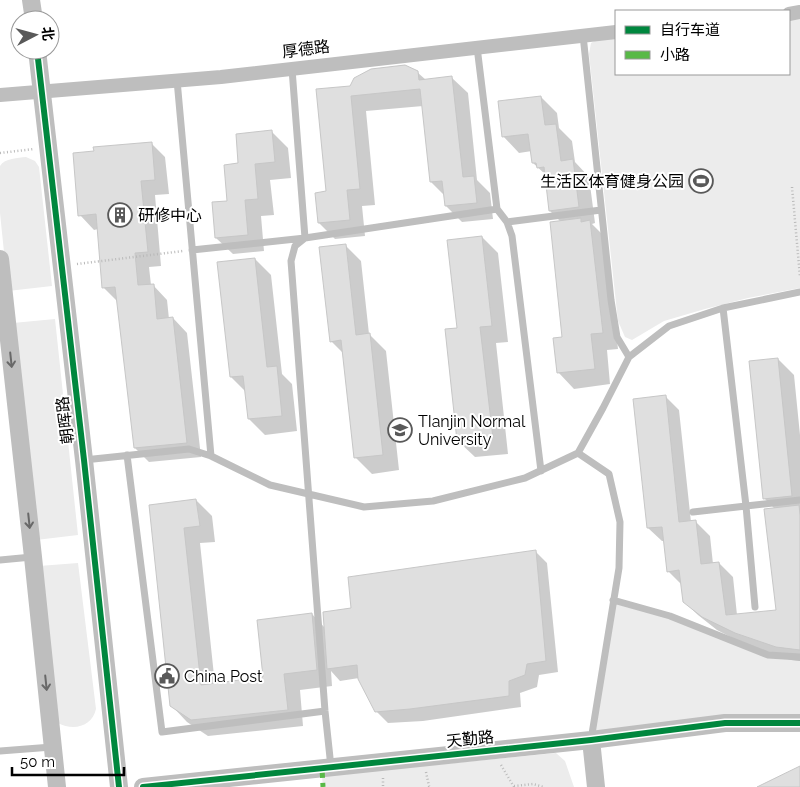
<svg xmlns="http://www.w3.org/2000/svg" width="800" height="787" font-family="Raleway,'Noto Sans SC',sans-serif">
<rect width="100%" height="100%" fill="#fff"/>
<path fill="#ececec" d="M800 17V288L748 298 705 309 664 321 632 340 625 337 618 321 589 54 591 43 598 39 616 37V74H789V19Z
M26 157 35 161 39 167 52 286 8 291 0 213V166C5 158 18 158 26 157Z
M55 319 78 535 36 540 13 323Z
M78 563 96 709C92 727 73 731 58 723L39 566Z
M613 600 670 616 768 655 800 657V723L591 740Z
M556 753 565 761 574 787H323L322 776Z"/>
<path fill="#0003" d="M417 72 426 80 451 77 468 93 477 180 490 193 493 219 462 222 446 206 445 196 431 182 423 106 366 111 375 205 362 206 365 236 335 239 319 223 327 192 351 87Z
M541 97 557 113 559 128 572 141 575 162 589 177 595 223 592 224 606 238 618 349 607 350 610 384 574 389 558 372 564 338 561 222 550 211 546 175 533 163 532 151 519 153 503 136Z
M272 132 288 148 291 178 270 180 274 215 261 216 264 251 233 254 216 238 240 165Z
M151 143 165 157 169 194 155 195 161 266 149 267 151 285H153L167 300 169 319 173 318 187 333 201 457 149 462 135 448 118 302 104 288 98 229 94 230 80 215 95 152Z
M482 237 498 253 508 342 496 343 508 454 475 457 458 441V329Z
M345 245 361 261 369 334 386 351 399 470 372 474 355 457 344 354 331 341Z
M255 259 271 275 282 374 292 384 297 431 265 435 249 419 246 392 231 377Z
M778 359 794 375 800 435V661L791 660 750 647 717 630 698 615 684 601 682 585 668 571 665 541H662L648 528 665 396 679 410 691 522H696L710 536 713 564 719 563 733 577 737 615 777 611 775 509 764 498Z
M196 500 212 516 215 542 200 543 215 685 264 678 312 614 325 628 352 609 535 551 547 563 558 672 539 675 537 687 520 693 521 707 423 721 388 723 376 711 359 678 340 681 331 671 332 686 300 690 303 726 208 736 187 722 171 705 151 506Z"/>
<path fill="#dfdfdf" stroke="#c7c7c7" d="M405 65 418 71 419 80 452 76 463 177 474 176 477 203 445 206 442 181 430 182 420 89 351 96 360 189 347 190 350 220 318 223 315 193 326 191 316 89 350 86 354 78 371 69Z
M541 96 545 125 556 124 561 161 573 159 579 207 549 211 544 167 537 168 536 163H532L528 134 502 137 498 101Z
M272 130 275 162 255 164 258 199 245 200 248 235 215 238 212 202 227 201 224 165 238 163 236 134Z
M152 142 155 180 141 181 148 252 135 253 138 285 154 284 157 319 173 317 187 443 134 448 115 287 102 288 96 214 78 216 73 153 94 151 93 147Z
M581 218V222L590 220 603 333 591 334 595 369 557 373 553 338 562 337 550 222Z
M482 236 492 326 480 327 493 438 457 441 445 329 457 328 447 240Z
M346 244 356 335 370 333 383 455 354 458 341 340 330 342 319 247Z
M255 258 267 367 277 366 282 416 248 419 243 376 230 377 217 262Z
M778 358 792 496 763 499 749 361Z
M666 395 679 522 696 520 701 564 719 562 726 615 776 610 764 509 799 505 800 515V650L776 647 735 633 702 617 683 602 679 570 667 572 662 527 647 528 633 399Z
M196 499 200 526 184 528 201 685 263 677 257 620 312 613 317 670 284 674 288 710 191 720 170 706 149 505Z
M536 550 546 661 527 664 525 675 509 681V696L410 709 375 712 358 679 357 665 327 669 323 612 351 608 348 577Z
M800 766V787H757Z"/>
<g fill="none" stroke-linecap="round" stroke-linejoin="round">
<path stroke="#b9b9b9" stroke-width="2.5" stroke-dasharray="1 2.5" stroke-linecap="butt" d="M0 153 34 149
M792 187 800 277
M77 264 183 251
M501 765 514 787
M426 772 429 786 430 787
M383 778V787
M514 786 533 784 544 787"/>
<path stroke="#bebebe" stroke-width="7" d="M583 35 611 300 617 337 629 357
M177 80 211 456
M497 209 507 222 512 236 541 471
M507 222 601 210
M192 250 305 238 292 69
M723 308 746 506 800 500
M578 453 609 474 620 522 619 568 591 740
M127 455 162 732 325 711
M84 460 189 449 211 456 270 485 364 507 433 501 525 478 578 453 603 408 629 357 669 326 723 308 800 292
M693 512 746 506 755 607
M0 560 32 557
M613 600 670 616 768 655 800 657
M0 751 52 747
M331 767 325 711 291 261 295 246 305 238 497 209 477 47"/>
<path stroke="#bebebe" stroke-width="14" d="M789 14 800 12
M0 95 221 77 616 32"/>
<path stroke="#bebebe" stroke-width="18" d="M31 0 34 20
M37 50 84 460 119 787
M0 259 33 557 57 787
M591 740 596 787
M143 787 591 740 725 723H800"/>
<path stroke="#58b947" stroke-width="5" stroke-dasharray="10 5" stroke-linecap="butt" d="M322 768 323 787"/>
<g stroke="#fff" stroke-width="9">
<path id="cycleway" d="M37 50 84 460 119 787
M143 787 591 740 725 723H800"/>
</g>
<use href="#cycleway" stroke="#00873e" stroke-width="6"/>
</g>
<defs><path id="oneway-shaft" d="M-6 0H5M1.5-3L5.5 0L1.5 3" fill="none" stroke-width="1.6" stroke-linecap="round" stroke-linejoin="round" transform="scale(1.25)"/></defs>
<g stroke="#686868">
<use href="#oneway-shaft" transform="translate(11 360) rotate(84)"/>
<use href="#oneway-shaft" transform="translate(29 521) rotate(84)"/>
<use href="#oneway-shaft" transform="translate(46 683) rotate(84)"/>
</g>
<defs>
<g id="stadium-ring" transform="scale(1.25)"><circle r="9.5" fill="#fff" stroke="#595959" stroke-width="1.5"/><path d="M0-5a6.5 5 0 1 0 0 10a6.5 5 0 1 0 0-10ZM-3.5-1.8h7v3.6h-7Z" fill="#595959"/></g>
<g id="building-ring" transform="scale(1.25)"><circle r="9.5" fill="#fff" stroke="#595959" stroke-width="1.5"/><path d="M-4-6H4V6H1V3H-1V6H-4ZM-2.5-4.3h1.7v1.8h-1.7ZM.8-4.3h1.7v1.8H.8ZM-2.5-1h1.7V.8h-1.7ZM.8-1h1.7V.8H.8Z" fill="#595959"/></g>
<g id="university-ring" transform="scale(1.25)"><circle r="9.5" fill="#fff" stroke="#595959" stroke-width="1.5"/><path d="M0-5L7-2L0 1L-7-2ZM-4 1L0 2.5L4 1V4Q0 6-4 4Z" fill="#595959"/></g>
<g id="civic-ring" transform="scale(1.25)"><circle r="9.5" fill="#fff" stroke="#595959" stroke-width="1.5"/><path d="M-.6-6.5H3V-4.5H.6V-3L4-1V1h2V6H-6V1h2V-1L-.6-3ZM-1.2 2.5V6h2.4V2.5Z" fill="#595959"/></g>
</defs>
<g fill-rule="evenodd">
<use href="#stadium-ring" x="701" y="181"/>
<use href="#building-ring" x="120" y="215"/>
<use href="#university-ring" x="400" y="430"/>
<use href="#civic-ring" x="167" y="676"/>
</g>
<g text-anchor="middle" dominant-baseline="central" stroke-width="4" stroke-linejoin="round" paint-order="stroke">
<g font-size="16" fill="#000" stroke="#fff">
<text transform="translate(306 49) rotate(-7)">厚德路</text>
<text transform="translate(65 420) rotate(-97)">朝晖路</text>
<text transform="translate(470 739) rotate(-6)">天勤路</text>
</g>
<g font-size="16" fill="#000" stroke="#fff" text-anchor="start">
<text x="684" y="181" text-anchor="end">生活区体育健身公园</text>
<text x="138" y="215">研修中心</text>
<text x="418" y="421">TIanjin Normal<tspan x="418" dy="18">University</tspan></text>
<text x="184" y="676">China Post</text>
</g>
</g>
<rect x="615" y="10" width="175" height="65" fill="#ffffff" stroke="#999999"/>
<rect x="625" y="26" width="25" height="8" fill="#00873e" stroke="#999999"/>
<text x="660" y="35" font-size="15" fill="#000000">自行车道</text>
<rect x="625" y="51" width="25" height="8" fill="#58b947" stroke="#999999"/>
<text x="660" y="60" font-size="15" fill="#000000">小路</text>
<g transform="translate(35 35) rotate(84)"><circle r="24" fill="#ffffff" stroke="#999999"/>
<path d="M0-4L9 19L0 12L-9 19Z" fill="#595959"/>
<text y="-8" font-size="14" font-weight="bold" text-anchor="middle" fill="#000000">北</text>
</g>
<path d="M12 767v8h112v-8" fill="none" stroke="#000000" stroke-width="2.5"/>
<text x="20" y="767" font-size="15" fill="#000000" stroke="#ffffff" stroke-width="4" paint-order="stroke">50 m</text>
</svg>
